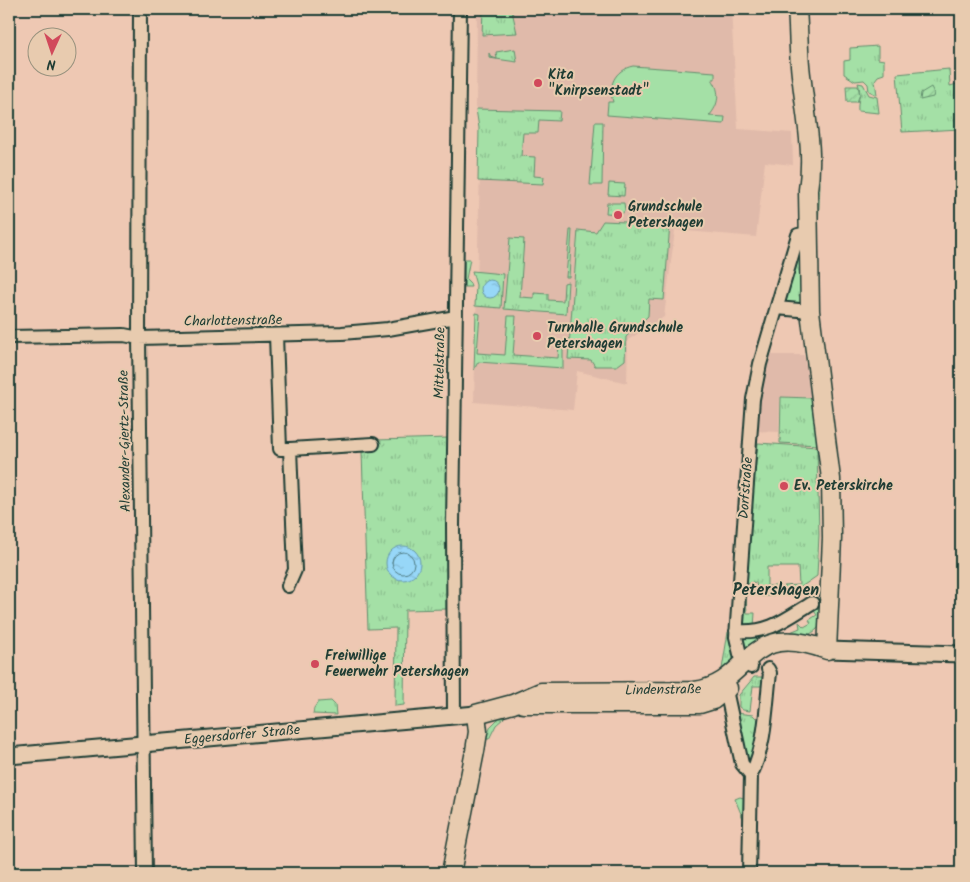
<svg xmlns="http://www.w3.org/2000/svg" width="970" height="882" font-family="Kalam,sans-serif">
<defs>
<pattern id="grass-tufts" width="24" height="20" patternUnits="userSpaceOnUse" patternTransform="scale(1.25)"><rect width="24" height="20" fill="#a4e0a6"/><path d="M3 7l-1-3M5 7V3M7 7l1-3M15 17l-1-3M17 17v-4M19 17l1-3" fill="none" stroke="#8dc190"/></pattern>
<pattern id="garden-furrows" width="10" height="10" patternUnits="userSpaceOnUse" patternTransform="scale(1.25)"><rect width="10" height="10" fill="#a4e0a6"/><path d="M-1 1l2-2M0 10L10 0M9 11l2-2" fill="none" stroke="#8dc190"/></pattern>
<pattern id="water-ripples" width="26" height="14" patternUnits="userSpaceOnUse" patternTransform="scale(1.25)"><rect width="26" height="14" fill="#97d7f8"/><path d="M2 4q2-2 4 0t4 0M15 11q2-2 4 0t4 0" fill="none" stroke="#82b9d5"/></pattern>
</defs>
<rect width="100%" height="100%" fill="#eec8b3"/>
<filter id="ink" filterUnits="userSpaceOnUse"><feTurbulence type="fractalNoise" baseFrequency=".02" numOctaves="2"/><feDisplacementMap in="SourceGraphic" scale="10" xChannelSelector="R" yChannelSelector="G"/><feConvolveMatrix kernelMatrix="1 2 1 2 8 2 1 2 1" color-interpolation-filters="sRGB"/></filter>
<g filter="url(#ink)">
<path fill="#e0baaa" d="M477 9H731L738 129 792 133 793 165 765 162 756 237 675 230 664 317 628 340 627 383 577 371 573 410 474 402 481 131 476 110Z
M767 355H804L811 397H780L779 432 754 431Z"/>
<path fill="url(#grass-tufts)" stroke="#628e6d" d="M483 9H522L512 11 517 33 482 35Z
M878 46V59L884 60V74L878 76 875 80 877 95 869 91 868 84 864 80 855 81 844 74V61L850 60V48Z
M515 49 517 62 489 58V53L491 57 497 59 496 52Z
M949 69 950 86 961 83V129L902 132 897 74Z
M858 83 863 84 869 95 877 97 879 113 858 111C857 100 862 94 858 83Z
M476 109 560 111 559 121 539 120 538 133H523L521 156 535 157 534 176 544 177 543 184 478 181 479 128Z
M595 122H603L602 185H590Z
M818 178H820V184L818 229 815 192Z
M609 183 625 184 624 196 608 195Z
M607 203H624L625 210 622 214 606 213Z
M603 221 670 224 664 300 649 299 648 316 626 337 625 360 617 366H595L591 360 568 359 578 230 596 232Z
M570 230H572L569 277H566Z
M510 238 524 239 520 297 534 298V293L548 294V300L563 301 564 283 568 282 566 314 504 309Z
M800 248 803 299 799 305 784 302Z
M464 259H470L466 279 470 283 471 287H464Z
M472 271 503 274 501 308 475 306 476 285Z
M476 313 480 314 477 353 505 355 508 316H516L513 355 558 358 559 343H563V368L478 362 474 370Z
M781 397 811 398 818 445 780 443Z
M449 438 446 609 405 610 404 705 395 706 396 628 368 629 362 452 375 451 376 440Z
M758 443 817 447 819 535 817 576 791 594 784 590V586L799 585 798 567H767V586H778V592L772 596H758L756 582 746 584 744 580Z
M745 585 747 613H755L754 627 741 625Z
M825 595C823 604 824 615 821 623 814 640 787 638 773 639L771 632 778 627 783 635 800 628 799 622 804 627 811 623 809 620 817 615 812 608Z
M728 632H731L733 665 729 669H722Z
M767 633 769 640 753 648 742 645 740 639Z
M754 677H764L763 686H753L750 711 743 710 739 707V695Z
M331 701 335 705 336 715 313 714 314 708 318 702Z
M736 713 753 715 760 722 755 753 751 758H746Z
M502 715 504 718 496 725 489 739H485L491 726Z
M740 797 747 799 744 821 735 799Z"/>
<path fill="url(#garden-furrows)" stroke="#628e6d" d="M846 86H858L860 94 857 102H847Z
M931 87 934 93 933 97 920 100 921 93Z"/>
<path fill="#a4e0a6" stroke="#628e6d" d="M633 66 715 72V79H712C721 92 719 105 709 116L725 117 724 124 607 115 608 102H613C608 86 614 70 633 66Z"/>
<path fill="url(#water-ripples)" stroke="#6799aa" d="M481 289a9 9 0 1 1 18 0a9 9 0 1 1-18 0Z
M386 563a17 17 0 1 1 34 0a17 17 0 1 1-34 0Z"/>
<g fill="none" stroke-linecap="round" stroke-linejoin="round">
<path stroke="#4f7b82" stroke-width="1" d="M392 563a11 11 0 1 1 22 0a11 11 0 1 1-22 0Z"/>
<path stroke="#6799aa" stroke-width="4" d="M476 872 504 873
M392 873 430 872"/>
<g stroke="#1f3d34" stroke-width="16">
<path id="minor" d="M140 9 139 338 145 873
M777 308 810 311
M276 335 280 449H290L295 570 288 586
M9 337 124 335 139 338 342 333 388 329 456 317
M290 449 373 444
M736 631C769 634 786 619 812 603
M751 667 740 654 736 637 753 399 760 364 798 235 808 233
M722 684 726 690 742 764 751 775
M454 717 453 525 460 9
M749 873 751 775C766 745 766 706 770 673L768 669"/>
</g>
<g stroke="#1f3d34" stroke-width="19">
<path id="tertiary" d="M827 650 961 654
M9 756 476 714"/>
</g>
<g stroke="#1f3d34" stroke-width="21">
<path id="secondary" d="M797 9C799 33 798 58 802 82 806 119 814 152 808 190L810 311 831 479 832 538 827 650
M523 704H700L713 700 728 688
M451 873 475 751 478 732 476 714 513 704 541 692 695 691C754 682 743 619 827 650"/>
</g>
<use href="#minor" stroke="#e8cbaf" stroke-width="12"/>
<use href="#tertiary" stroke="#e8cbaf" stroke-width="15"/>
<use href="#secondary" stroke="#e8cbaf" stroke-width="18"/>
</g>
</g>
<g fill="#d1495b" stroke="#e8cbaf" stroke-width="2">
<circle cx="538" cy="83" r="5"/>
<circle cx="618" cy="215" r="5"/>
<circle cx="537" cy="336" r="5"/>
<circle cx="784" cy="486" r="5"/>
<circle cx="315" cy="664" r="5"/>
</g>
<g text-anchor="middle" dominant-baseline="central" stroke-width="4" stroke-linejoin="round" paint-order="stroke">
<g font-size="14" font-weight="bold" fill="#1f3d34" stroke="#e8cbaf" text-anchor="start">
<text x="548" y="75">Kita<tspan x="548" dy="16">"Knirpsenstadt"</tspan></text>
<text x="628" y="207">Grundschule<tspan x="628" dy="16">Petershagen</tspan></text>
<text x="547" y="328">Turnhalle Grundschule<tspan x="547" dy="16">Petershagen</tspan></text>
<text x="794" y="486">Ev. Peterskirche</text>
<text x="325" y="656">Freiwillige<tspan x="325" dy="16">Feuerwehr Petershagen</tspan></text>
</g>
<g font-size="14" fill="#1f3d34" stroke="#e8cbaf">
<text transform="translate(233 321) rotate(-1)">Charlottenstraße</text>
<text transform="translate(440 363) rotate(-89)">Mittelstraße</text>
<text transform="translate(125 441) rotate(-91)">Alexander-Giertz-Straße</text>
<text transform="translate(746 488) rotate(-86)">Dorfstraße</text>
<text transform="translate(663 690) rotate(-1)">Lindenstraße</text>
<text transform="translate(242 735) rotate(-5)">Eggersdorfer Straße</text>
</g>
<g font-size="16" font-weight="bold" fill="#1f3d34" stroke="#e8cbaf">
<text x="776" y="590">Petershagen</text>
</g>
</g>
<rect width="970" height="882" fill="none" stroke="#e8cbaf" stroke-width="30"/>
<rect x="15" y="15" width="940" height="852" fill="none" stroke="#1f3d34" stroke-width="2" filter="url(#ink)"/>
<g transform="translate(52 52) rotate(183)"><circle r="24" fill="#e8cbaf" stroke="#98927e"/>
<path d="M0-4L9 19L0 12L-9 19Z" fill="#d1495b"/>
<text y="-8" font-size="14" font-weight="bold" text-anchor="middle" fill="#1f3d34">N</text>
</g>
</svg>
